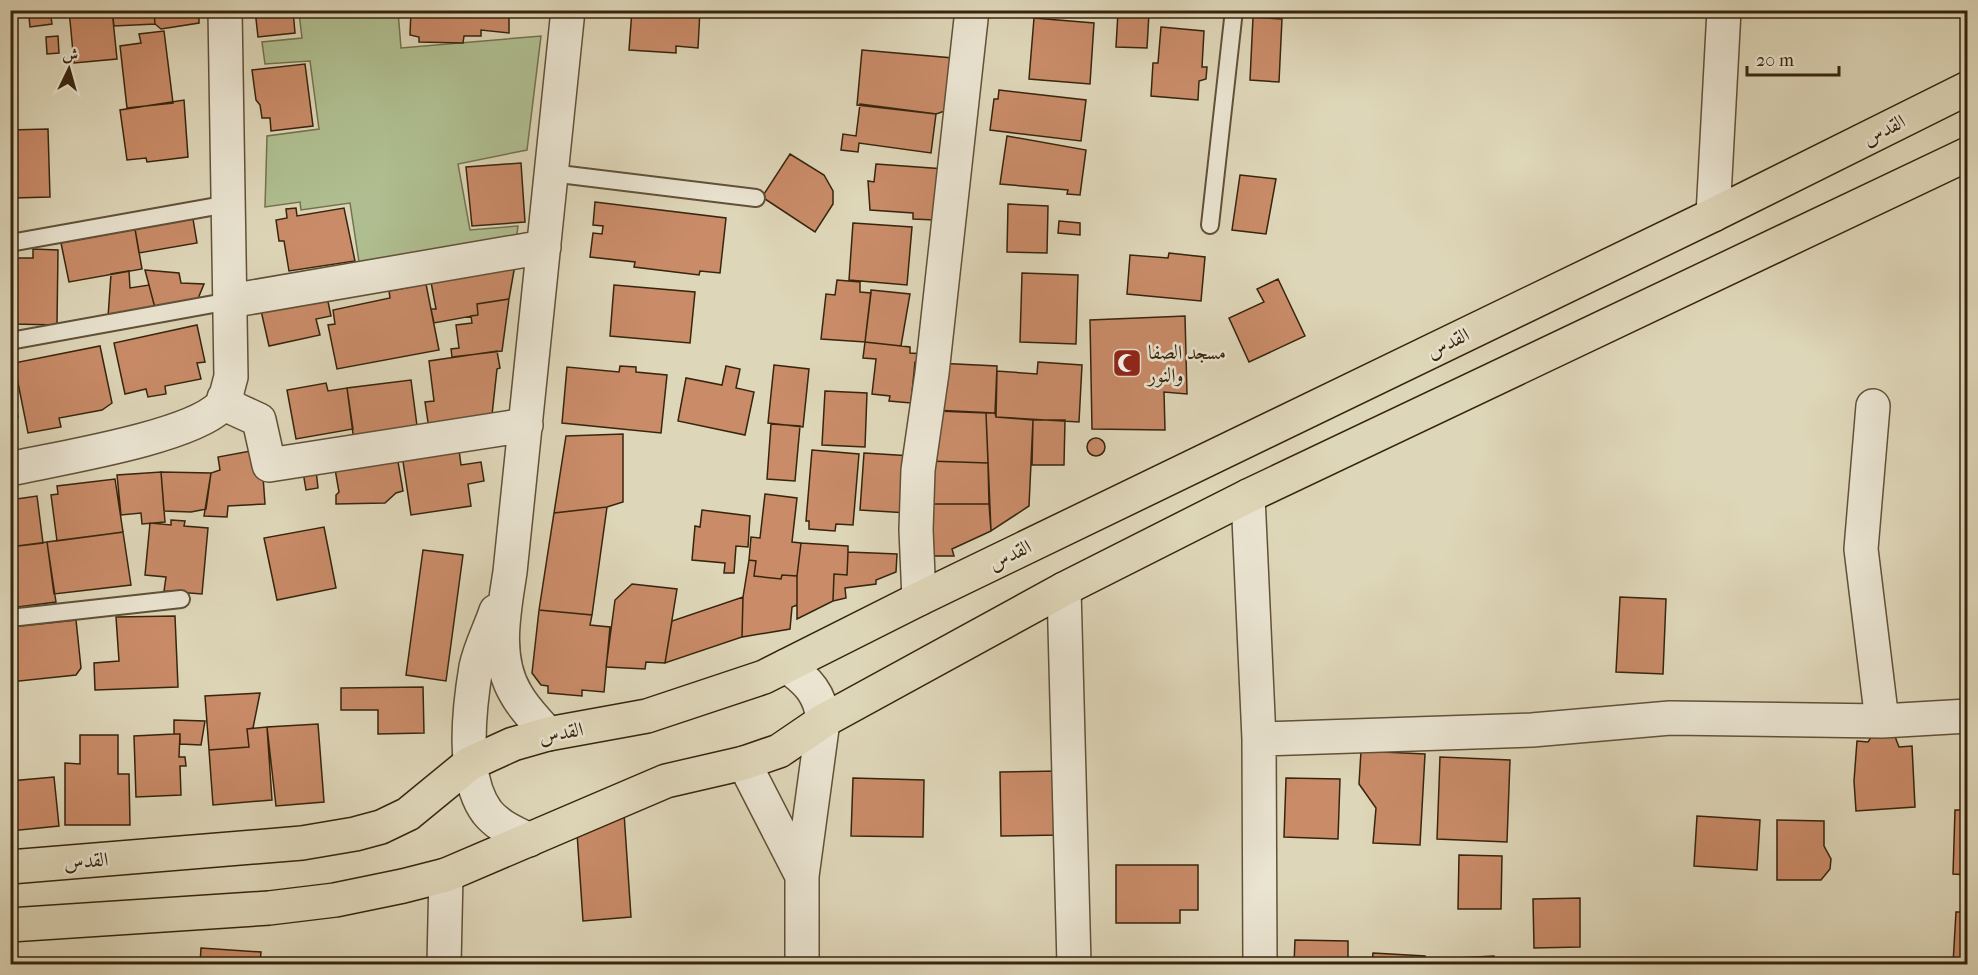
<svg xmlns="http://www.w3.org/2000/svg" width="1978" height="975" font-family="'IM FELL French Canon',Amiri,serif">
<rect width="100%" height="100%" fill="#ded6b8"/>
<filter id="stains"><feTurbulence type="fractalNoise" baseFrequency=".00333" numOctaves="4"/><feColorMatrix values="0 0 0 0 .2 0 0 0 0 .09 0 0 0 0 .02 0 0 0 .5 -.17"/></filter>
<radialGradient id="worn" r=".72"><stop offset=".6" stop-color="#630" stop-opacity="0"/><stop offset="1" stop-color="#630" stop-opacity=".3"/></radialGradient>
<path fill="#afbe90" stroke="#73724e" stroke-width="1.5" d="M327 10 398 11 401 48 541 36 527 150 458 164 470 230 518 226 515 247 361 275 350 203 301 210 300 202 265 207 267 136 319 129 310 61 265 64 262 42 302 38 299 13Z"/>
<path fill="#c98b68" stroke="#37250d" stroke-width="1.5" d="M10 10H13L17 56 10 57Z
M25 10H50L52 24 30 27 29 17Z
M50 10H69L70 15 51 16Z
M69 10H112L117 59 74 63Z
M112 10H154L155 24 114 26Z
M154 10H199V23L161 29 155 24Z
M255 10H293L295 33 258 37Z
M411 10H523V16L509 15V33L481 30V36H464L463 43 419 42V37L410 35Z
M632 10H700L698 48 676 46V53L629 50Z
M1118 12 1149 13 1147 48 1116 47Z
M1253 17 1282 19 1279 82 1250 80Z
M1034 18 1094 23 1090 84 1029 79Z
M1161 27 1204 31 1202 67H1207L1206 79 1199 81 1198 100 1151 96 1153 63H1158Z
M164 31 173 103 127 108 120 46 141 43 139 34Z
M58 36 59 53 47 54 46 37Z
M862 50 953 58 948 110 936 114 857 105Z
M305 64 313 126 271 131 270 118H262L260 105 256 100 252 70Z
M999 90 1086 100 1081 141 990 130 994 99H998Z
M184 100 188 157 147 162 146 158 127 160 120 110Z
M860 104 936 114 931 153 859 143 858 152 841 150 843 134 856 136Z
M48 129 50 197 14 198 15 236H10V130Z
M1007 136 1086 150 1080 195 1067 194 1068 190 1000 184Z
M790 154 824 175 833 191V204L815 232 762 197Z
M521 163 525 222 472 226 466 167Z
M876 164 945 169 935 220 913 219V213L870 210 868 181 874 182Z
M1240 175 1276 179 1266 234 1232 230Z
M595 202 726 218 720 273 700 271 699 275 634 267 635 262 590 257 593 233 602 234 603 226 593 225Z
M1008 204 1048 206 1047 253 1007 252Z
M296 208 297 216 344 208 355 261 289 271 284 241H279L276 220 287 218 286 209Z
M193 219 197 243 139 253 135 229Z
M1059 221 1080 223V235L1058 233Z
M853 223 912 227 907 285 849 280Z
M135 229 142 269 69 282 61 243Z
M33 249 58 250 57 325 13 324 14 258H33Z
M1169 253 1205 257 1201 301 1127 294 1130 255 1168 258Z
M516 259 509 299 477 304 478 315 434 323 431 309H436L431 282Z
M145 270 179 273 181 283 204 284 197 301 155 308Z
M129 271 130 288 149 285 155 308 108 317 111 274Z
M1022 273 1078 275 1076 344 1020 342Z
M1278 279 1305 336 1249 362 1229 318 1264 302 1257 289Z
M837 280 860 282V292L871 293 865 342 821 339 826 294 835 295Z
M426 284 439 350 337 369 328 325 335 324 333 310 390 298 389 291Z
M614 285 695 292 690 343 610 336Z
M871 290 910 294 901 346 865 342Z
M326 292 331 316 316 319 320 335 269 346 260 306Z
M509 299 502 351 452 357 451 349 459 348 456 325 472 323 471 316 478 315 477 304Z
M1185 316 1187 394 1164 392 1165 430 1092 429 1090 320Z
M197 325 205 362 197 363 201 379 165 386 166 394 148 397 146 389 125 394 114 343Z
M865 342 910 347V353L926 354 925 362H915L911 403 889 401 890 396 872 394 876 359 863 358Z
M100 346 112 403 102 410 59 418 61 427 28 433 14 363Z
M497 351 500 368 497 369 491 424 429 429 425 402 434 401 429 361Z
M1038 362 1082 365 1079 422 996 417 997 371 1037 374Z
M936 363 997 366 995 413 934 410Z
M774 365 809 369 803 427 768 423Z
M620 366 636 367V372L667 375 661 433 562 423 567 367 619 372Z
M726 366 740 369 736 388 754 392 745 435 678 421 686 378 722 385Z
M10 372 18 417 10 418Z
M411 380 419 441 355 449 347 388Z
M326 383 328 391 347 388 353 429 296 439 287 390Z
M825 391 867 393 865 447 822 445Z
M937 411 986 413 988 463 928 461Z
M986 413H995L996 417 1033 420 1029 506 991 531Z
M1033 420H1065L1064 465H1032Z
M771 424 800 426 795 481 767 479Z
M623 434V502L607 507 554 513 566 436Z
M1087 447a9 9 0 1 1 18 0a9 9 0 1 1-18 0Z
M401 448 459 450 461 465 481 462 484 481 468 484 471 506 411 515Z
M261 449 265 504 228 506 227 517 204 516 211 473 220 470 218 457Z
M812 450 859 454 853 525 836 524 835 531 809 529V521H806Z
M864 453 912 456 908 513 860 510Z
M397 456 403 491 396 493 385 503 336 504V495L339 492 335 469Z
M928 461 988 463 989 504H923Z
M316 470 318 488 306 490 303 472Z
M161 472 165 522 142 524 141 513 121 515 117 475Z
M161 472 211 473 206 509 191 512 164 511Z
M115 479 123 532 57 541 51 495 58 494 57 486Z
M765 494 797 498 792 542 801 543 797 576 782 575 781 579 754 576 756 561 749 560 751 537 760 538Z
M37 496 43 543 10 547V500Z
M923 504H989L991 531 952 549 954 556H932Z
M607 507 592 615 539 610 554 513Z
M702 510 750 516 748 547 736 546 734 573H724L725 563 692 560 695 526 700 527Z
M171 520 185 521 184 526 208 528 202 594 164 591 166 577 145 575 150 523 171 525Z
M324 527 336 588 277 600 264 538Z
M123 532 131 585 54 594 47 542Z
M47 542 56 602 10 608V547Z
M801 543 848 546V552L847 575 834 574 833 601 797 619V576Z
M423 550 463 555 446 681 406 675Z
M848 552 897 554 896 572 876 580V584L845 588 846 598 833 601 834 574 847 575Z
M749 560 756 561 754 576 781 579 782 575 797 576V605L792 607 790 629 742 637 743 597Z
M632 584 677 589 665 663 646 662 645 669 606 667 615 600Z
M743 597 742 637 665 663 672 621Z
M1620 597 1666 599 1663 674 1616 672Z
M539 610 592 615 590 625 610 627 604 692 582 690V696L548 693V686L541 685 532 673Z
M175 616 178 687 95 690 94 663 119 661 116 617Z
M76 620 81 668 76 675 10 682V627Z
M423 687 424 733 378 734V710H341V688Z
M260 693 253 728 247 729 249 747 209 750 205 696Z
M174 720 205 721 201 745 180 744V734H174Z
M318 724 324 802 276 806 267 727Z
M267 727 272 800 213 805 209 750 249 747 247 729Z
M1874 733 1894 734 1899 747 1912 746 1915 807 1856 811 1854 781 1857 741 1868 742Z
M174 734H180L179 757H185L186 766H180L181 795 136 797 134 736Z
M80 735H118V774H129L130 825H65V763L80 764Z
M1361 751 1425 754 1420 845 1373 843 1376 808 1359 784Z
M1440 757 1510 760 1507 842 1437 839Z
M1058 771 1060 835 1001 836 1000 772Z
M54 777 59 826 10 831V781Z
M853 778 924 780 923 837 851 836Z
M1286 778 1340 779 1338 839 1284 837Z
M1955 810H1968V875L1953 874Z
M624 813 631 917 583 921 577 833Z
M1697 816 1760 820 1757 870 1694 866Z
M1777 820 1824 821V846L1831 859 1830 869 1821 880H1777Z
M1459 855 1502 856 1501 909H1458Z
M1116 865H1198V910H1180V923H1116Z
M1580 898V947L1534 948 1533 899Z
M1956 912H1968V964H1953Z
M1295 940 1348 941V964H1294Z
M201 948 261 952 260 964H200Z
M1373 953 1425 956V964H1372Z
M1494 956 1495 964H1438V959Z"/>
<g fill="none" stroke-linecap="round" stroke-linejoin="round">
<g stroke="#615138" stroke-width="20">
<path id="service" d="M551 173 756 198
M1210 225 1234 10
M10 243 228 204
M10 341 230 301
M10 618 181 599"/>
</g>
<g stroke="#615138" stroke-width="36">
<path id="minor" d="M1713 215 1724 10
M230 301 544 247
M224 398 235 409 259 420 269 465 526 425
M1873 406 1861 549 1882 721
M10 469C59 458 187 438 220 407 226 401 228 386 231 377L225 10
M1248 496 1259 739 1260 964
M1064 589 1074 964
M919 599 916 530 918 470 932 373 972 10
M496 611C490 629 480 648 476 667 469 709 461 777 487 812 498 826 514 832 529 840
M786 666C808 680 821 695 823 721L802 876V964
M548 734C537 721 524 709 516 694 494 658 504 611 510 572L568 10
M1259 739 1532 730 1670 718 1882 721 1968 716
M744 763 802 876
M444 964 446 875"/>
</g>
<g stroke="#37250d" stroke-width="36">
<path id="primary" d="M10 867 302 843 355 834 381 827 408 814 469 764 513 744 548 734 647 716 764 677 919 599 1713 215 1968 88
M10 925 269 908 335 900 403 886 446 875 666 781 744 763 779 751 823 721 1064 589 1248 496 1968 154"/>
</g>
<use href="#service" stroke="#eae4d1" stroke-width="16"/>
<use href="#minor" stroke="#eae4d1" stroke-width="33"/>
<use href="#primary" stroke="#ded6b8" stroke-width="33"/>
</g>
<defs>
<g id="mosque-square" transform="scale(1.5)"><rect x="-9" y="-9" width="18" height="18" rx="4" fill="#8f2418" stroke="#eae4d1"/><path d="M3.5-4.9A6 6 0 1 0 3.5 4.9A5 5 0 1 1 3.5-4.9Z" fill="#fff"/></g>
</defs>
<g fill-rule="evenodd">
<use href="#mosque-square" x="1127" y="363"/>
</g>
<g text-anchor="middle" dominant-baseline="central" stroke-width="5" stroke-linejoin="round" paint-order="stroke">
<g font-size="20" fill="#37250d" stroke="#eae4d1">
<text transform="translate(1884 130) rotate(-27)">القدس</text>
<text transform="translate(1448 343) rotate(-26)">القدس</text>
<text transform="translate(1010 555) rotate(-26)">القدس</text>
<text transform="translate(561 733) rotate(-11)">القدس</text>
<text transform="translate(86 861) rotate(-5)">القدس</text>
</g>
<g font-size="20" fill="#37250d" stroke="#eae4d1" text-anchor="start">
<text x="1148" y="352">مسجد الصفا<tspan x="1148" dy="23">والنور</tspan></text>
</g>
</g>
<rect width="1978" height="975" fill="none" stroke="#ded6b8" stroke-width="36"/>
<rect x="12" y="12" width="1954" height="951" fill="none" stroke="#37250d" stroke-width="3"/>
<rect x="18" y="18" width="1942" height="939" fill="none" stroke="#37250d" stroke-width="1.5"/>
<g transform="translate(69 69) rotate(5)" stroke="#eae4d1" stroke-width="4.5" paint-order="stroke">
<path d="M0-4.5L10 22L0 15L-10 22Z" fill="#37250d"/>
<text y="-9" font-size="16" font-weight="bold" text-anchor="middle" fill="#37250d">ش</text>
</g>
<path d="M1747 66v9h92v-9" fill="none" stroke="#37250d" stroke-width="3"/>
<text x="1756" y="66" font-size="18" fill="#37250d" stroke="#eae4d1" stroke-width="4.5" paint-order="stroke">20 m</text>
<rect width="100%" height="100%" filter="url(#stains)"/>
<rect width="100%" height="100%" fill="url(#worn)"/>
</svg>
